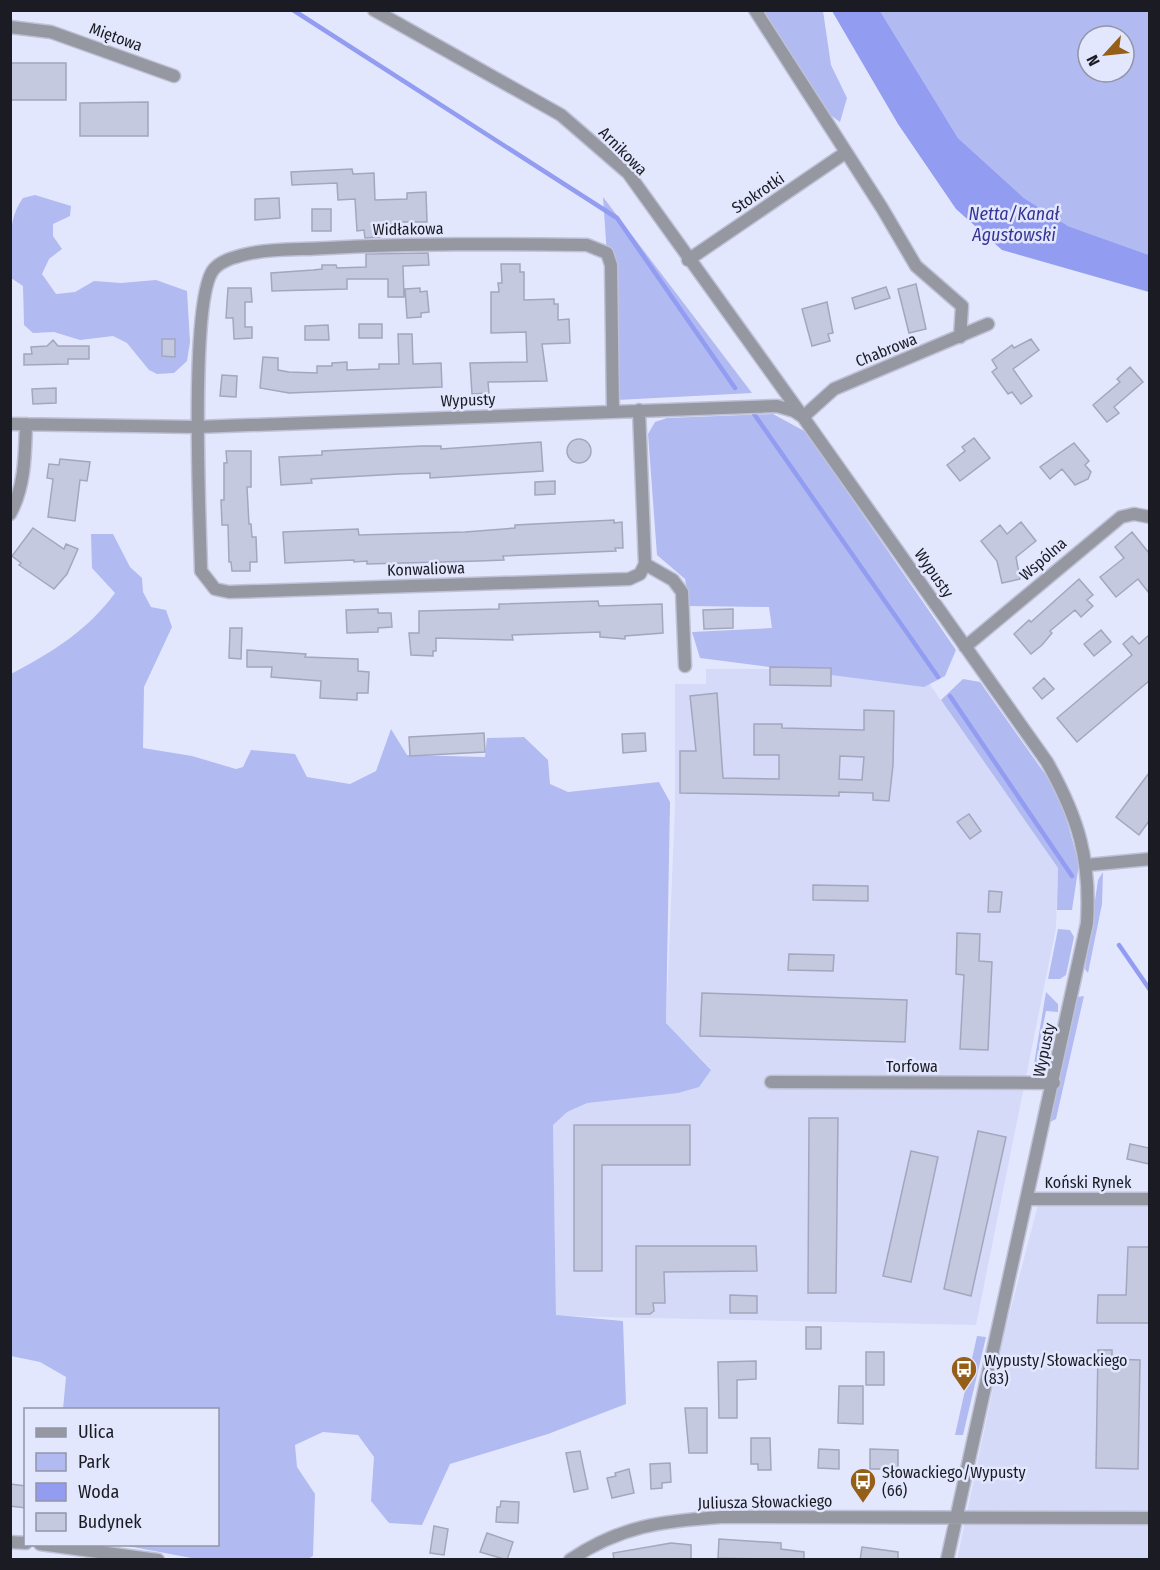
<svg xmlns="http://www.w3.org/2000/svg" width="1160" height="1570" font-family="'Fira Sans Condensed',sans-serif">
<rect width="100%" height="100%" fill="#e3e7fe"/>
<path fill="#d5daf8" d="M706 669H919L1058 868 1056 928 976 1325 556 1316 552 1071 711 1069 666 1023 675 805V684H706Z
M1040 1197 1149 1198V1559L957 1560 1005 1331Z"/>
<path fill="#b1baf1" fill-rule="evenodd" d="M764 11H823L831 65 847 98 840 122 825 111Z
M880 11H1149V255L1068 226 1024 198 958 138ZM1088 36H1124V72H1088Z
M35 195 71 206 70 216 53 224V236L62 249 49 259 42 274 56 294 75 292 94 281 121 283 156 280 187 291 190 342 187 361 174 373 157 374 149 370 127 343 113 336 80 340 54 332 33 333 24 325 23 286 11 278C11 251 6 221 23 198Z
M603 197 752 393 617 400Z
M773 414 806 432 956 650 945 676 924 687 700 658 692 632 772 628 769 607 690 606 685 579 657 555 648 434 655 422 667 418Z
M91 534H113L130 567 142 578 143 592 151 607 166 610 172 627 144 687 143 748 192 756 236 769 243 767 251 750 295 754 307 777 350 784 376 771 391 729 407 755 485 757 487 738 524 737 548 760 550 784 568 792 659 782 670 802 666 1023 711 1070 699 1087 678 1093 587 1103 567 1112 553 1125 556 1315 623 1321 626 1404 548 1434 450 1464 422 1525 389 1523 371 1501 374 1457 358 1435 323 1432 295 1445 297 1467 315 1494 313 1556 306 1560 197 1559 122 1545 218 1544V1410L63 1409 66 1377 40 1362 11 1356V674C51 653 87 631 115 593L92 568Z
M963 679 980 682 1050 781 1063 807 1079 864 1072 910H1057L1058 868 941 700Z
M1103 872 1102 904 1088 973 1085 969 1098 880Z
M1058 929 1070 930 1074 937 1066 975 1060 979H1048Z
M1046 992 1058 1004V1012L1046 1011 1039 1046 1050 1049 1045 1064 1033 1070Z
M1084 996 1056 1119 1050 1122 1078 997Z
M977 1336 986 1337 963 1435H955Z"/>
<path fill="#929df1" d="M832 11H880L958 138 1024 198 1068 226 1149 255V292L1002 250 956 209 898 124Z"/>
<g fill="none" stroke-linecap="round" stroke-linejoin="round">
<path stroke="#929df1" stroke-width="4.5" d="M293 10 617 218 735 388
M754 414 938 677
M950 696 1072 876
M1119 945 1150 990"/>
</g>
<path fill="#c4c9df" stroke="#a3a7bd" stroke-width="1.5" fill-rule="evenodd" d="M10 63H66V100H10Z
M148 102V136H80V103Z
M352 169 353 174 374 173 375 200 407 199V193L426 192 427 222H400L401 229 379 230 380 237 365 238 364 230 357 231 355 199 338 200 337 183 292 185 291 172Z
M279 198 280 218 255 220V199Z
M312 209H331V231H312Z
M428 253 429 265 403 266 404 297H388V279H347V289L272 291 271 273 313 270 322 269V265H336L337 268 366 267V254Z
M501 264H520V272H524V300L554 299V304H558V320L569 319 570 343 542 344 547 381 488 382 489 393 472 394 470 363 527 362 526 332 491 333V292H499L498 283H502Z
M916 284 926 329 909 333 898 289Z
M886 287 890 298 855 309 852 298Z
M228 288H251L252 302H245V327H252V338L234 339 233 318H226Z
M420 288V292L427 291 429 312 421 313V317L407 318 405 289Z
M827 302 833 333 828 334 830 341 812 346 802 309Z
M359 324H382V338H359Z
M328 325 329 340H305V326Z
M398 334H412L413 364 441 363 442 387 289 393 260 388 263 357 278 358V370L289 372 317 373V366H332V363L347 362V370L379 369V364H399Z
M162 339H175V357L162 356Z
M1031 339 1039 350 1013 369 1032 396 1021 404 1012 392 1008 394 992 372 997 368 992 360 1012 345 1014 348Z
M53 340 58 346H89V359H68V364L24 365V354H32L31 347 47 346Z
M1130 367 1143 382 1114 407 1119 413 1107 422 1093 405 1120 382 1117 379Z
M222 375 237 376 236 397 220 396Z
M56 388V403L33 404 32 389Z
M974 438 990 458 960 481 947 465 965 451 962 447Z
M567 451a12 12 0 1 1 24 0a12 12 0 1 1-24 0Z
M541 442 543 471 430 478V473L399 474 311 479 312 483 281 485 279 457 322 455V451L422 446H441V449Z
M1074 443 1089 461 1085 465 1091 472 1088 479 1075 485 1062 469 1050 479 1040 467Z
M226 451H251V487H247L249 524H251L252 537H256L257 562H250V571H232L231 562H229L228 525H222L221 500H224V463H227Z
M60 459 90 462 87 481 80 480 75 521 48 517 53 479 47 478 49 464 59 465Z
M555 481V494L535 495V482Z
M614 520V523L622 522 623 548H615L616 551 503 556 504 560 479 561 367 564V561L354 562V560L285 563 283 532 358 529 359 535 465 532 515 528V525Z
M1021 522 1036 541 1016 557 1020 579 1002 583 997 561 981 541 1000 525 1007 534Z
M33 528 64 549 66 544 78 549 67 574 54 589 19 565 21 563 12 556Z
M1132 532 1149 553V593L1138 579 1116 597 1100 577 1124 558 1115 547Z
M1079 579 1093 595 1087 600 1093 606 1081 617 1075 610 1050 631 1052 633 1042 645 1031 654 1014 634 1029 620 1031 622Z
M598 601 599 606 662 604 663 633 625 636V639L600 637V632L512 635 513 640 436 638V651H433V656L411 655 409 633H419V611L499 609V604Z
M378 609V613H391L392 627 378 628V632L347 633 346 610Z
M733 609V628L704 629 703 610Z
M230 628H242L241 659 229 658Z
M1101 630 1111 642 1094 656 1084 644Z
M1149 635V681L1077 742 1057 718 1132 655 1123 644 1132 636 1139 644Z
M247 650 306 654 305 657 358 659V671L369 672 368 693H357V700L320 698 321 681 271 677 272 667H247Z
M770 667 831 668V686L770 685Z
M1044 678 1054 689 1042 699 1033 688Z
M717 693 723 778 779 779V755H754V724H782V728L864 730V710L894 711 893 765 889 801 873 800V793L839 792V796L680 793V751H696L690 696ZM840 756 864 757 862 780 839 779Z
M484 733 485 752 410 756 409 737Z
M645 733 646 751 623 753 622 734Z
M1149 773V821L1139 835 1116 817Z
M969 814 981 831 970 839 957 822Z
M813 885 868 886V901L813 900Z
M989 891 1002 892 1000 912H988Z
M957 933 980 934 979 961 992 962 988 1050 960 1049 964 975 956 974Z
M789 954 834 955 833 971 788 970Z
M702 993 907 1000 905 1042 700 1036Z
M809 1118H838L836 1293H808Z
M574 1125H690V1165H602V1271H574Z
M978 1131 1006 1137 971 1296 944 1289Z
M1130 1144 1149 1148V1164L1127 1159Z
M911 1151 938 1157 911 1282 883 1276Z
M636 1246H756L757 1271 664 1272 665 1303H653L654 1311 650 1314H636Z
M1128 1247H1149V1323H1097L1098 1295H1126Z
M730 1295 757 1296V1313H730Z
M806 1327H821V1349H806Z
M1098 1350H1112V1359L1140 1360 1138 1469 1096 1468Z
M866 1352H884V1385H866Z
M756 1361V1379L737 1380V1418H719L718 1362Z
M839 1386H863V1424L838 1423Z
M685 1408H707V1453H689Z
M751 1438H770L771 1470H758V1464H751Z
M819 1449 839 1450V1469L818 1468Z
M870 1449 898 1450V1469H870Z
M580 1451 588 1489 574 1492 566 1453Z
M670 1463 671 1482 662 1483V1488L651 1489 650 1464Z
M629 1469 634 1493 612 1498 607 1478 616 1476 615 1473Z
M10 1484 26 1486V1508L10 1506Z
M501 1501 519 1502 518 1523 496 1522 497 1507H500Z
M434 1526 448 1529 444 1555 430 1553Z
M487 1533 513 1542 507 1560 480 1552Z
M719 1539 781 1543V1549L804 1552V1560L718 1558Z
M671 1543 691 1545V1560H614L613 1553Z
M862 1547 898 1552V1560H860Z"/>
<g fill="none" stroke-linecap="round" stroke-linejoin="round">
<g stroke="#bfc2d7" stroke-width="15">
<path id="street" d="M374 10 561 115 628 173 801 414
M755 10 882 208 916 266 962 306 960 337
M10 27 51 32 174 76
M688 260 845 153
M613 411 611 265 607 253 587 245C500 244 414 243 328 248 302 250 272 248 247 254 235 257 222 260 214 269 189 297 200 523 201 571L215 589 229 592 629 579 640 574 645 564 639 410
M803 417 834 389 988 324
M10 424 197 427 777 406 794 411 803 417 1047 762C1078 817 1091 859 1087 923L947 1560
M10 514C25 487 25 455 26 424
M645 564 673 580 682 592 685 666
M965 647 1121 517 1134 514 1150 517
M1087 865 1150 859
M771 1082 1054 1083
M1027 1199H1150
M10 1542 26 1543
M40 1544 158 1560
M570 1560C620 1526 662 1521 721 1517L1150 1518"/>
</g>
<use href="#street" stroke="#9698a1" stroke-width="12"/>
</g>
<defs>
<g id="bus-pin" transform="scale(1.35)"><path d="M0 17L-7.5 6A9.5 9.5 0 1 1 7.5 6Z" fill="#955f18" stroke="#e3e7fe"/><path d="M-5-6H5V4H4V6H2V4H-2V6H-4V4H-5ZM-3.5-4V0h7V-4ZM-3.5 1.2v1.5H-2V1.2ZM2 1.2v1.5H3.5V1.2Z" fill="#fff"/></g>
</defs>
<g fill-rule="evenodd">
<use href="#bus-pin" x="964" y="1369"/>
<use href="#bus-pin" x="863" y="1481"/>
</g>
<g text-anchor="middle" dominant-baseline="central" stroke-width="5" stroke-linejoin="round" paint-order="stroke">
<g font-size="16" fill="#1a1b23" stroke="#e3e7fe">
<text transform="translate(116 37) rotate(20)">Miętowa</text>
<text transform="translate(623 151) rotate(45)">Arnikowa</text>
<text transform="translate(758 193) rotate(-34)">Stokrotki</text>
<text transform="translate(408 229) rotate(-1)">Widłakowa</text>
<text transform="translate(886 350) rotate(-22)">Chabrowa</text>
<text transform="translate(468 400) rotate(-2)">Wypusty</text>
<text transform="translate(1043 559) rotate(-41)">Wspólna</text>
<text transform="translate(426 569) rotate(-2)">Konwaliowa</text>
<text transform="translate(934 573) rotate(55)">Wypusty</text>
<text transform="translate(1044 1050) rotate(-78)">Wypusty</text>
<text x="912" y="1066">Torfowa</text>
<text x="1088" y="1182">Koński Rynek</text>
<text transform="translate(765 1502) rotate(-1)">Juliusza Słowackiego</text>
</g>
<g font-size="16" fill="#1a1b23" stroke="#e3e7fe" text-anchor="start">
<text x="984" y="1360">Wypusty/Słowackiego<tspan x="984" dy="18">(83)</tspan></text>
<text x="882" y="1472">Słowackiego/Wypusty<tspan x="882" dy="18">(66)</tspan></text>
</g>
<g font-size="18" font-style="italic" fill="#353494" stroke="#e3e7fe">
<text x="1014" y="214">Netta/Kanał<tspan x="1014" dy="21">Agustowski</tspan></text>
</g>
</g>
<rect width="1160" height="1570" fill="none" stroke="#1a1b23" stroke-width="24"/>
<rect x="24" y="1408" width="195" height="138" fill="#e3e7fe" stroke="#9395a6" stroke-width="1.5"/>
<rect x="36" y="1428" width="30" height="9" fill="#9698a1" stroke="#9395a6" stroke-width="1.5"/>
<text x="78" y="1438" font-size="18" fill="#1a1b23">Ulica</text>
<rect x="36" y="1453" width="30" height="18" fill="#b1baf1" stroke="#9395a6" stroke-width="1.5"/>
<text x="78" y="1468" font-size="18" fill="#1a1b23">Park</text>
<rect x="36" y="1483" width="30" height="18" fill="#929df1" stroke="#9395a6" stroke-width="1.5"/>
<text x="78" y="1498" font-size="18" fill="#1a1b23">Woda</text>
<rect x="36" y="1513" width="30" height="18" fill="#c4c9df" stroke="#9395a6" stroke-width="1.5"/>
<text x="78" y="1528" font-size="18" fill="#1a1b23">Budynek</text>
<g transform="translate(1106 54) rotate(243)"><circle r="28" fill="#e3e7fe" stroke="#9395a6" stroke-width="1.5"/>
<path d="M0-4.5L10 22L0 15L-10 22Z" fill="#955f18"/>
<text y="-9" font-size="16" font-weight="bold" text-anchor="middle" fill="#1a1b23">N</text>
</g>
</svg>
